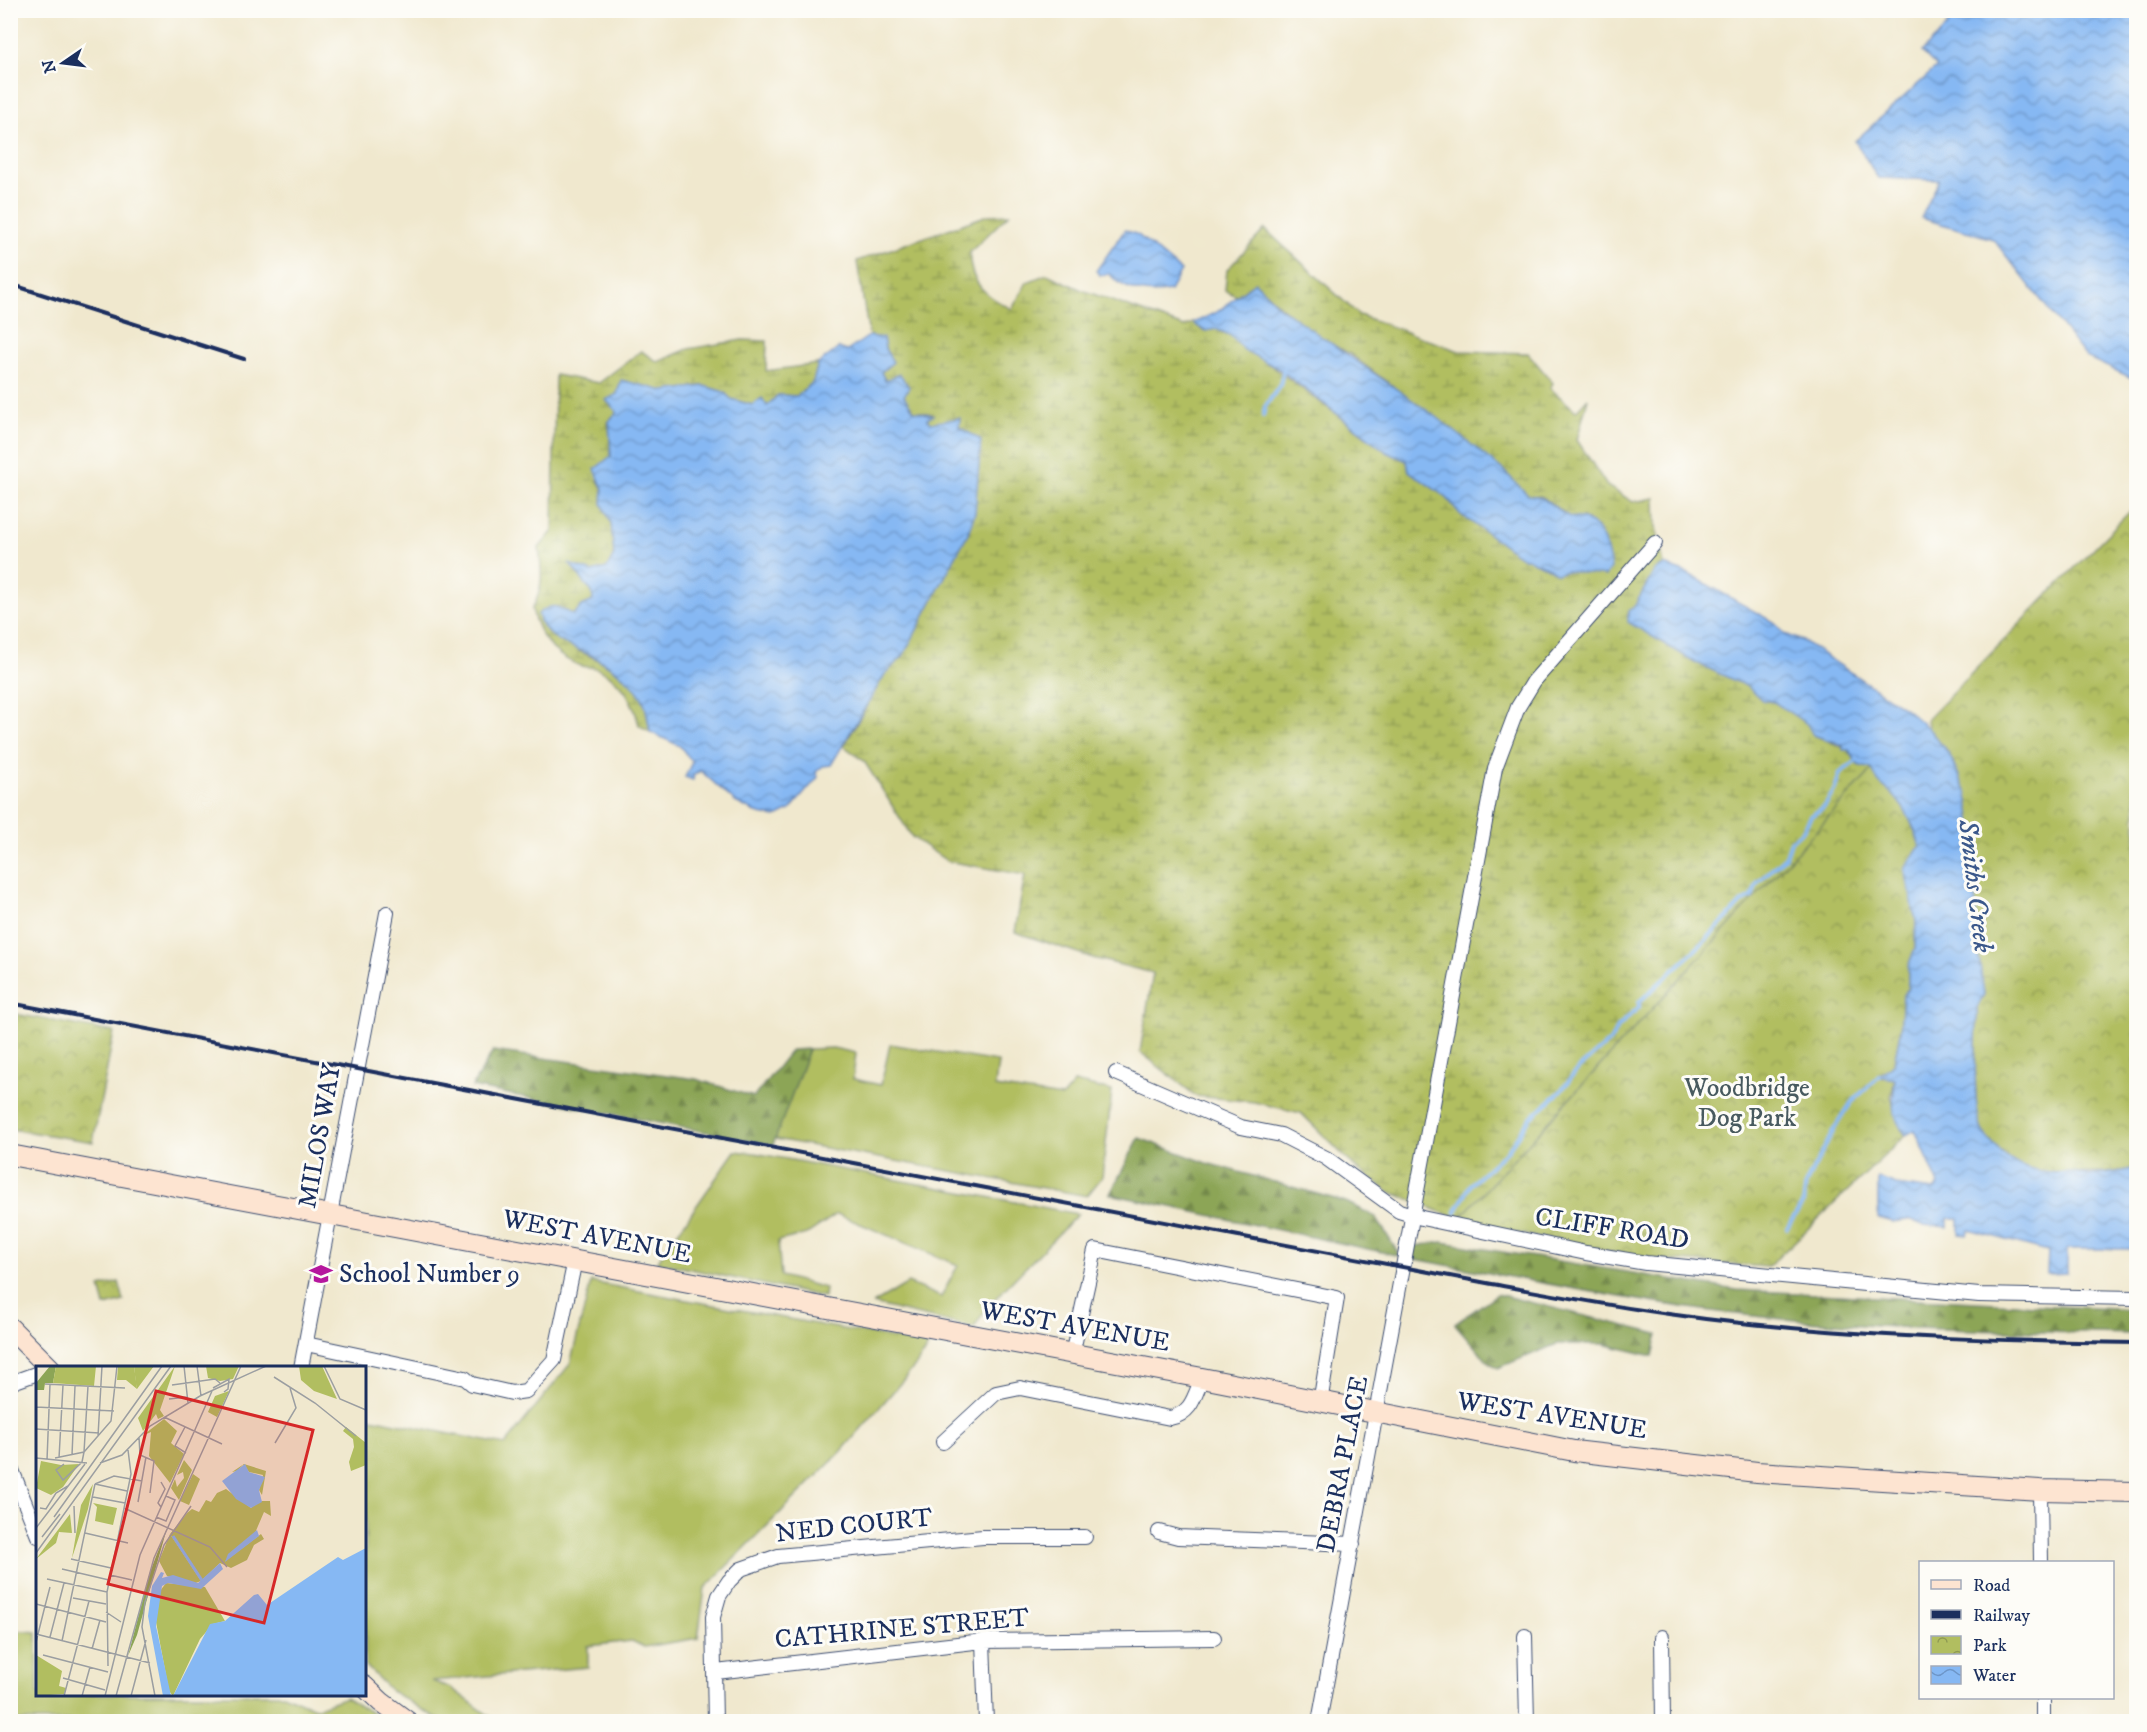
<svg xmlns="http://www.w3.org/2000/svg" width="2147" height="1732" font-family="'IM FELL DW Pica',serif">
<defs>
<pattern id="forest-firs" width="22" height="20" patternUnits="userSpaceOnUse" patternTransform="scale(1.5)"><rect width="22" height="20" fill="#8ca556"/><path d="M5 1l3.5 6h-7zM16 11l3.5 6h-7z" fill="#72874a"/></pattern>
<pattern id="wetland-marsh" width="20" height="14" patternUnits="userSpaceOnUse" patternTransform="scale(1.5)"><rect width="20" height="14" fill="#b1be60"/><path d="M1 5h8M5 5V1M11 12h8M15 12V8" fill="none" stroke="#8f9b52"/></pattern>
<pattern id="park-crowns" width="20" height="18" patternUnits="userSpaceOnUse" patternTransform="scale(1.5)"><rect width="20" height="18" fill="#b1be60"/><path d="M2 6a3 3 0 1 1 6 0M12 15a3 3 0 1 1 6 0" fill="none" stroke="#8f9b52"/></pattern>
<pattern id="water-waves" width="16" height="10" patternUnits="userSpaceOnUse" patternTransform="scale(1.5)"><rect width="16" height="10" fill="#86b8f3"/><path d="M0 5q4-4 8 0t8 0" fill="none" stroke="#6d96c8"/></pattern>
</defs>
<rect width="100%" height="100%" fill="#fdfcf7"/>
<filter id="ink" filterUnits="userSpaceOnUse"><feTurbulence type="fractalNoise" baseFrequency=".0167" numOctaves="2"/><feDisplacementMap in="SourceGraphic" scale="12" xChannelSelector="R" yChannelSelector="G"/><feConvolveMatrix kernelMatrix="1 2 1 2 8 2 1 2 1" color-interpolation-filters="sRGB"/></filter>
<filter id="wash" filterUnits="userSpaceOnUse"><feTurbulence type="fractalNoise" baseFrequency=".008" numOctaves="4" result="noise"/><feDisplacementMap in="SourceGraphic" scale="24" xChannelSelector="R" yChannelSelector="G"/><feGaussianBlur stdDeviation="1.35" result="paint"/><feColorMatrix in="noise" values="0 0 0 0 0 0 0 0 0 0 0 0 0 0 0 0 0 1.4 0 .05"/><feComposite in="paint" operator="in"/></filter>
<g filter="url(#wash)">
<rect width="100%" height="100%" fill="#f0e8ce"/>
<path fill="#b1be60" stroke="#66765f" stroke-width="1.5" d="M890 1044 998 1062 995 1087 1062 1097 1075 1082 1112 1091 1102 1177 1087 1196 775 1139 809 1049 833 1048 856 1053 853 1079 881 1085Z
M735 1151 755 1153 1078 1214 987 1307 974 1328 873 1304 908 1283 941 1297 958 1265 837 1214 807 1234 778 1241 781 1276 825 1288 824 1297 657 1262Z
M591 1282 929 1345 917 1364 841 1452 705 1588 698 1638 644 1647 632 1641 588 1646V1667L432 1681 451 1688 496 1721H441L391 1691 365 1665 366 1417 505 1445 570 1364Z
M10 1630 37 1632 38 1694H283L315 1708 346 1697 385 1721H11Z"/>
<path fill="url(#forest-firs)" stroke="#546a5a" stroke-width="1.5" d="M809 1049 773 1145 472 1087 493 1051 696 1079 754 1097 791 1050Z
M1139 1138 1210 1164 1346 1202 1376 1217 1400 1256 1110 1194Z
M1442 1242 1737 1290 2136 1310V1334C1987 1331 1837 1329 1689 1308 1595 1294 1502 1275 1408 1258L1415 1246Z
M1497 1294 1658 1334 1653 1356 1603 1344H1557L1498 1368 1487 1361 1455 1324Z"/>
<path fill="url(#wetland-marsh)" stroke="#66765f" stroke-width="1.5" d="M1009 214 970 252C968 283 987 297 1012 309L1027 282 1047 274 1082 290 1184 327 1193 323 1204 331 1216 329 1230 335 1387 452 1407 461 1409 471 1447 498 1460 514 1520 556 1549 568 1557 574 1566 571H1579L1587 520 1569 517 1541 496H1528L1503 470 1350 354C1314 336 1283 311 1255 282L1236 296 1225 290 1227 270 1265 229 1359 315 1459 351 1528 353 1553 383 1550 388 1576 411 1588 398 1577 440 1607 486 1633 502 1655 498 1656 527 1664 565 1655 570 1634 608 1657 640 1695 662 1749 687 1762 700 1774 702 1808 724 1814 735 1849 750 1858 765 1873 769 1459 1219 1388 1191 1355 1167 1301 1113 1254 1102 1196 1096 1140 1052 1153 973 1093 958 1015 932 1025 875 947 861 912 837 864 761 844 746 885 674 903 656 968 533 975 512 959 427 960 419 931 423 927 419 933 414 914 411C905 397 888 387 881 372L893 362 885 349 883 338 869 336 857 261 988 215Z
M742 340 767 341 766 371 818 364 813 382 797 396 778 395 767 406 762 398 753 405 731 399 724 392 704 386 664 391 621 381 617 394V412L609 421 611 456 598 481 603 489 602 503 611 523 614 555 607 568 592 572 571 565 592 592 594 601 582 606 573 615 564 609 578 651C597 658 635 679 643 699 647 709 648 722 650 732L639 725C633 701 624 682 600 670 594 666 585 668 578 665 552 654 538 636 532 609 544 588 542 572 539 548L553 531 555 375 599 383 641 351 658 362 688 349Z"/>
<path fill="url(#park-crowns)" stroke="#66765f" stroke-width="1.5" d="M2136 505V1168C2115 1173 2095 1175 2073 1172 2069 1171 2064 1174 2060 1174 2034 1176 2011 1165 1995 1146 1990 1140 1983 1134 1981 1128 1971 1093 1977 1044 1977 1008L1984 994 1978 952 1971 816 1949 754 1928 728 1927 719Z
M1873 769C1880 790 1885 784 1896 798 1907 811 1915 829 1920 846L1905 869 1916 921 1915 948 1908 967V988L1903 997 1900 1033 1894 1063 1880 1077 1895 1079 1891 1097 1901 1129 1906 1135 1768 1267 1647 1259 1487 1227 1459 1219Z
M10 1013 114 1032 93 1142 11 1129Z
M119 1282 124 1301 105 1306 100 1287Z"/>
<path fill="url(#water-waves)" stroke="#5074a8" stroke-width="1.5" d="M1934 11H2136V380L2086 357 1993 239 1921 218 1939 180 1878 178 1855 141 1937 67 1922 52 1949 24Z
M1125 230 1138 235 1181 271 1170 291C1147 296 1125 291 1109 274L1100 275 1096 271Z
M1255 282 1279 307 1438 418 1503 470 1528 495C1549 496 1551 508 1568 516 1573 519 1581 517 1586 520 1603 527 1608 552 1611 568L1605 576 1566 571 1557 574 1549 568 1520 556 1460 514 1447 498 1409 471 1407 461 1387 452 1279 369 1244 350 1230 335 1216 329 1205 331 1193 323 1217 312Z
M869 336 883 338 885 349 893 362 881 372 885 381 899 374 909 387 904 396 914 411 934 415 927 419 931 423 960 418 959 427 981 440 975 512 968 533 903 656 885 674 831 765 823 766 816 772 818 777 790 810 776 817 759 814 735 802 701 771 694 774 693 780 685 777 692 762 680 746 650 732C648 722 647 705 641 696 632 681 611 666 595 657 575 647 543 640 538 614 553 601 558 607 573 615L582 606 593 601 592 592 570 564 592 572 607 568 614 555 611 523 602 503 603 489 595 469 611 456 609 421 617 412 606 400 617 394 621 380 664 391 704 386 724 392 731 399 752 405 762 398 767 406 778 395 797 396 813 382 818 364 839 348 847 351Z
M1664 565 1687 573 1775 623 1785 634 1803 641 1906 709 1928 728 1949 754 1966 791 1971 816 1978 952 1984 994 1977 1008C1977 1044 1971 1094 1981 1128 1983 1134 1990 1140 1995 1146 2014 1169 2039 1175 2069 1172 2075 1171 2081 1175 2087 1175 2097 1176 2125 1171 2136 1168V1249H2067V1273L2047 1274 2048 1251 1969 1230 1967 1235 1959 1234V1218H1948V1227L1923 1225 1908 1220 1892 1222 1878 1218V1178L1896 1185 1934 1190 1939 1185 1915 1130 1906 1135C1889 1113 1893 1104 1895 1079L1879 1076 1894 1063 1900 1033 1903 997 1908 988V967L1915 948 1916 921 1905 869 1920 846C1915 829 1907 811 1896 798 1885 784 1880 790 1872 769L1858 765 1849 750H1843V745L1813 735 1807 724 1774 702 1762 700 1748 687 1695 662 1628 622V611L1634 607 1655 570Z"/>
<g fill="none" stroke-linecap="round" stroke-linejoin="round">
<path stroke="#86b8f3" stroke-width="4" d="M1263 416 1265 407 1280 385 1284 368
M1455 1213 1471 1184 1507 1151 1530 1118 1560 1092 1578 1069 1610 1041 1618 1027 1639 1007V1002L1706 940 1742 902 1752 897 1757 883 1786 856 1791 841 1804 829 1811 816 1825 806 1835 789 1840 773 1858 760
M1787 1228 1803 1203 1806 1183 1835 1128 1851 1103 1879 1076"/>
</g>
</g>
<g filter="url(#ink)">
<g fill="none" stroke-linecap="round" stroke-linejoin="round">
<g stroke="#3b4b6f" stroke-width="16">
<path id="street" d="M1116 1073 1241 1127 1281 1135 1326 1158 1399 1211 1422 1218 1586 1253 1646 1263 1979 1295 2136 1298
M306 1344 465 1378 472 1384 512 1393 526 1391 554 1360 575 1260
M1072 1355 1095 1250 1337 1298 1320 1403
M301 1368 387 913
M10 1383 38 1373
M943 1442 996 1393 1020 1388 1170 1418C1192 1413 1194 1397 1202 1378
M10 1465 38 1536
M2040 1490 2041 1562
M1159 1532 1178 1537 1353 1544
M1525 1636 1527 1722
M1662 1637 1663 1722
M983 1641 986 1722
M716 1672 983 1641 1214 1638
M2043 1698V1722
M715 1722 713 1617 719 1596 729 1581 741 1569 778 1556 983 1537H1085
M1319 1722 1495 768 1518 707 1534 681 1655 543"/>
</g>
<g stroke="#3b4b6f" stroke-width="22">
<path id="secondary" d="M10 1155 1202 1378 1574 1451 1757 1472 2040 1490 2136 1492
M10 1328 50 1368
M364 1686 381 1702 408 1722"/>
</g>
<use href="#street" stroke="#fff" stroke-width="14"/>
<use href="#secondary" stroke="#fde4d1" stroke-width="20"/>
<path stroke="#1b2f5e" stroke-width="4" d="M10 284 244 359
M10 1003 1492 1284C1581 1300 1670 1317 1761 1325 1886 1338 2011 1341 2136 1343"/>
</g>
</g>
<defs>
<g id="school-bare" transform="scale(1.8)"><path d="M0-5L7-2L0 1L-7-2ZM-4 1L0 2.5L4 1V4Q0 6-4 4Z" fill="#b5179e" stroke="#fdfcf7" stroke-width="2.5" paint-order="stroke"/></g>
</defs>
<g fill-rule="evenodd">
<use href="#school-bare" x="321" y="1274"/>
</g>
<g text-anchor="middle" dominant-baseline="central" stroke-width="6" stroke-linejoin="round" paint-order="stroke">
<g font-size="26" fill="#485a5f" stroke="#fdfcf7">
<text x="1747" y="1088">Woodbridge<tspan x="1747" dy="30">Dog Park</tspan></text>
</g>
<g font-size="26" fill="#1b2f5e" stroke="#fdfcf7">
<text transform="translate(320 1136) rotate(-80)">MILOS WAY</text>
<text transform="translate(1612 1229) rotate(9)">CLIFF ROAD</text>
<text transform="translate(597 1237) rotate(11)">WEST AVENUE</text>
<text transform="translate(1075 1327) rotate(10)">WEST AVENUE</text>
<text transform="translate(1552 1416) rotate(9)">WEST AVENUE</text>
<text transform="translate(1343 1464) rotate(-79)">DEBRA PLACE</text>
<text transform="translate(854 1526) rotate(-6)">NED COURT</text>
<text transform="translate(902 1629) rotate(-5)">CATHRINE STREET</text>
</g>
<g font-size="26" fill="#1b2f5e" stroke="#fdfcf7" text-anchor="start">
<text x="339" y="1274">School Number 9</text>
</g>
<g font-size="27" font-style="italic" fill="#3b588b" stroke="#fdfcf7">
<text transform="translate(1975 886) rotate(83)">Smiths Creek</text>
</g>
</g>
<g transform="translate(36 1366)">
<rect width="330" height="330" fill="#f0e8ce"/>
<path d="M98 0H118L101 23 100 18ZM139 0 124 44 128 50 122 53 120 48 107 65 102 52ZM128 53 141 65 135 77 148 88 134 117 113 90 115 66 106 70ZM148 94 156 104 143 134 135 122 139 113 141 121 148 112 147 106 141 109ZM157 108 164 113 153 139 144 135ZM34 148 36 167 23 166 20 177 0 193Z" fill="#b1be60"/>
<path d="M14 0H20L17 17H9L8 24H0V17ZM131 162 101 269 92 290 114 206Z" fill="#8ca556"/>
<path d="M82 0H98L101 23 90 14H81ZM263 0H286L301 33 278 25 265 14ZM310 61 330 77V99L315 105 313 96 318 81 317 73 307 65ZM5 95 25 99 43 98 27 121 15 129 0 122ZM208 98 230 105 226 129 223 124 227 109 213 106 207 99 201 105 196 106ZM57 118 52 143 36 192 45 139ZM190 123 215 142 222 135H234L235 150 228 146 219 167 189 195 225 168 228 173 218 179 211 194 195 202 184 197 165 215 134 168 151 147 156 143 163 146 170 134 175 136 181 127ZM0 289 26 305 23 320 30 322 28 328 0 330Z" fill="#b1be60"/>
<path d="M20 0H60L58 20 17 17ZM170 0H203L197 13 184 15 172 12ZM193 25 181 51 172 46 179 30ZM57 137 81 142 77 159 59 155 61 141ZM134 168 165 215 157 218 131 210 123 195ZM130 217 169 221 189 255 177 258 164 273 137 330 133 325 120 256 124 225Z" fill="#b1be60"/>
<path d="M209 98 213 106 229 111 223 124 226 136 215 142 200 133 186 115ZM221 164 223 170 189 196 192 188ZM330 182V330H137L174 258 189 255 218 229 222 228 231 239 302 191 307 194ZM184 197 187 203 165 223 132 217 126 220 120 260 135 330H127L112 250 116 220 125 206 128 207 126 212 137 209 162 217Z" fill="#86b8f3"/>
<path fill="none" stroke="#86b8f3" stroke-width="3" d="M137 170 167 216"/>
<path fill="none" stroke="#9b9ea1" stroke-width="1.5" d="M148 0 152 37M161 0 165 30M288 0 304 33 330 44M238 11 279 37 320 70M9 18 89 22M0 19V51M136 19 179 13 184 17M177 22 193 13 192 23 188 26M133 33 151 31M0 41 78 45M128 51 186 78M149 61 139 80 150 87M0 63 63 67M62 70 66 0M103 71 104 89 118 95 114 127M239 77 260 42 254 22M48 86 52 20M36 89 39 20M0 92 51 97M19 92 48 86 75 55 81 0M23 92 27 19M11 94 14 18M64 97 86 89 114 60 164 30 230 0M28 98 20 104 27 114 46 96 48 86M59 118 78 110 106 115M59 118 91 125M57 131 89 137M102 136 110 91M38 140 39 167M125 141 122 137 129 123 125 116M4 142 10 143 20 127 32 120M88 142 174 181 191 201M18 151 126 0M120 151 130 155 139 134 130 130M0 162 49 98M49 167 92 177M6 171 24 148M0 187 135 0M35 193 75 202M26 203 73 214M74 209 96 214M11 213 71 226M37 232 70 238M0 238 70 256M9 240 14 221M70 246 85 256M0 268 114 297M14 271 28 217M26 275 59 118M0 276 9 240M56 283 64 254M7 289 72 306M72 300 71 226 95 108 92 84M27 312 69 324M28 330 53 235M46 330 54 301M69 330 104 189 176 25M80 330 118 192 205 0M95 330 110 274M119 330 106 261 109 236 128 179 155 140"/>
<path fill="#d62828" fill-opacity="0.15" stroke="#d62828" stroke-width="3" d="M120 25 277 64 228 257 72 218Z"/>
<rect width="330" height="330" fill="none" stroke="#1b2f5e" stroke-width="3"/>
</g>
<rect width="2147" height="1732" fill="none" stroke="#fdfcf7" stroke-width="36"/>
<rect x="1919" y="1561" width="195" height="138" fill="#fdfcf7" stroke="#a3aaba" stroke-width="1.5"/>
<rect x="1931" y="1580" width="30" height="9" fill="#fde4d1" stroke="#a3aaba" stroke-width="1.5"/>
<text x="1973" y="1591" font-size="18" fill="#1b2f5e">Road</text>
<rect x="1931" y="1610" width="30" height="9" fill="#1b2f5e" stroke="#a3aaba" stroke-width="1.5"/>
<text x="1973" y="1621" font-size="18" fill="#1b2f5e">Railway</text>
<rect x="1931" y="1636" width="30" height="18" fill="url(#park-crowns)" stroke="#a3aaba" stroke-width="1.5"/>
<text x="1973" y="1651" font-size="18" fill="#1b2f5e">Park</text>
<rect x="1931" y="1666" width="30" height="18" fill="url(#water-waves)" stroke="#a3aaba" stroke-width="1.5"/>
<text x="1973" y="1681" font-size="18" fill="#1b2f5e">Water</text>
<g transform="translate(63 63) rotate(256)" stroke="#fdfcf7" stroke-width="4.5" paint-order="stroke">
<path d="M0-4.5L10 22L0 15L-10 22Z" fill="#1b2f5e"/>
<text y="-9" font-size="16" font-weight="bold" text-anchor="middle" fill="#1b2f5e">N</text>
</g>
</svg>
